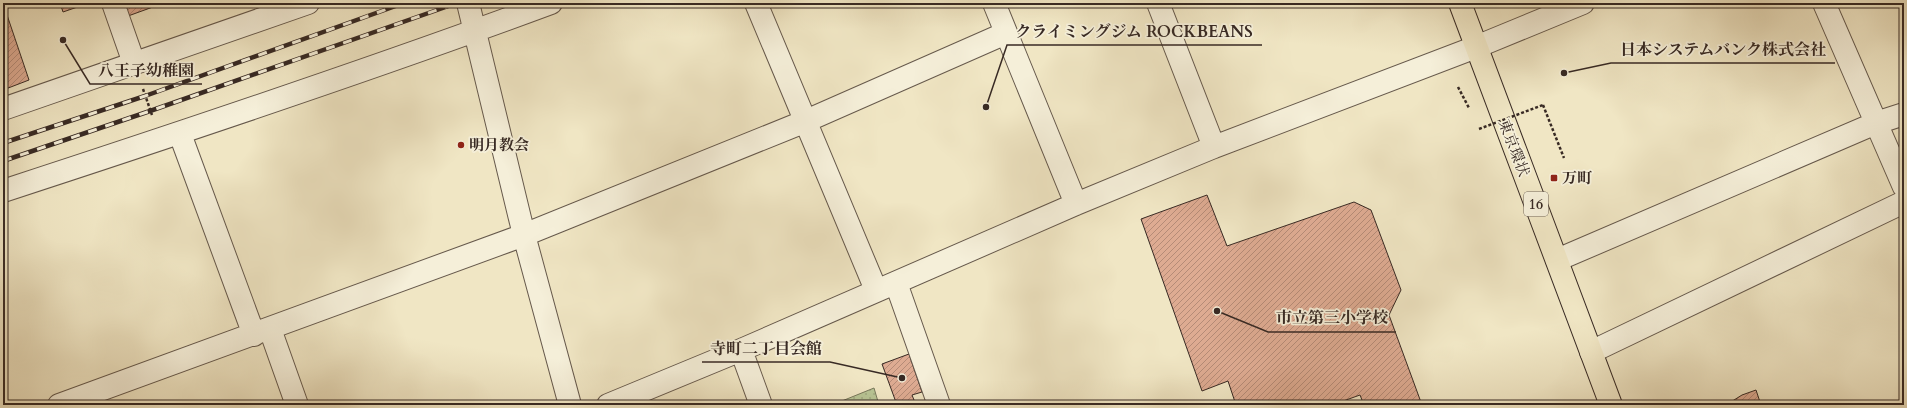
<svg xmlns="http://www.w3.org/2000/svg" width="1907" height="408" font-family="Cardo,'Noto Serif JP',serif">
<defs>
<pattern id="park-dots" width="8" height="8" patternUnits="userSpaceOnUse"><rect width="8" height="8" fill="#b8c595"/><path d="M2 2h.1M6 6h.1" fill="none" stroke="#9fa980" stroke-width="1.8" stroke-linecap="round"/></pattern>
<pattern id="building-hatch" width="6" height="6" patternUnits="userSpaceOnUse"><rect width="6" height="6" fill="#deab92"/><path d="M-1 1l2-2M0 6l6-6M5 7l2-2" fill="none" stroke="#b58b77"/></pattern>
</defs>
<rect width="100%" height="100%" fill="#f0e6c4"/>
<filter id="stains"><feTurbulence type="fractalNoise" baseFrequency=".005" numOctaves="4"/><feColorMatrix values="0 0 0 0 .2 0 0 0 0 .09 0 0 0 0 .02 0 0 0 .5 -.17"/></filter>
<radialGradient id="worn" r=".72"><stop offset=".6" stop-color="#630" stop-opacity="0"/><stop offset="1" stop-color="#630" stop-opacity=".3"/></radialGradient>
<path fill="url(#park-dots)" stroke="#78785c" d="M874 388 879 405H832Z"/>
<path fill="url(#building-hatch)" stroke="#382a24" d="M3 3H22L5 9 29 80 3 90Z
M53 3H89L63 12 60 3 54 5Z
M124 3H164L128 16Z
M1207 195 1227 246 1354 202 1371 210 1401 290 1389 315 1422 405H1364L1360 395 1332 405H1236L1228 381 1202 391 1141 219Z
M909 354 922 392 912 395 916 405H897L882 364Z
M1756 390 1761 405H1726L1742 395Z"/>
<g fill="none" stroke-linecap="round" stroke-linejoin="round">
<g stroke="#66594c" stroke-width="24">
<path id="minor" d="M113 3 134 63
M468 3 524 235 570 405
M756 3 876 290
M994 3 1076 204
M1158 3 1214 147
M1824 3 1904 187
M3 109 308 3
M180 134 254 335
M3 191C187 131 370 70 551 3
M1557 260 1876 123 1904 114
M896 283 939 405
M270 329 297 405
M741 350 761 405
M1591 352 1904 202
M59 405 524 235 806 121 1006 33
M608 405 741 350 1076 204 1214 147 1476 47 1583 3"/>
</g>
<g stroke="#382a24" stroke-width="24">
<path id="highway" d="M1460 3 1611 405"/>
</g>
<path stroke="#382a24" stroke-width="2.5" stroke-dasharray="3 2" stroke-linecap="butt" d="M1458 87 1469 108
M143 89 152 115
M1543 105 1564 158"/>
<use href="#minor" stroke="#f5efd9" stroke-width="22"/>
<use href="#highway" stroke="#f0e6c4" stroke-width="22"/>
<g stroke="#382a24" stroke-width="4.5">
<path id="rail" d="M3 143 145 96 404 3
M3 161 150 111 457 3"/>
</g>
<use href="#rail" stroke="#f5efd9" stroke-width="3" stroke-dasharray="9" stroke-linecap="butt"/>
<path stroke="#382a24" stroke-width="2.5" stroke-dasharray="3 2" stroke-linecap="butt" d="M1479 129 1543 105"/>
</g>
<g fill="#8f2418" stroke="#f5efd9" stroke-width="1.5">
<circle cx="461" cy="145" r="4"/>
<rect x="1550" y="174" width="8" height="8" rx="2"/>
</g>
<g text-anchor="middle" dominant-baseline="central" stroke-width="3.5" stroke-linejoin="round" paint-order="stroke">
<rect fill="#f5efd9" stroke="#71655a" stroke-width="1" x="1524" y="192" width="24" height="24" rx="3"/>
<g font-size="14" font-weight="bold" fill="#382a24">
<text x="1536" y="204">16</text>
</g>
<g font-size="15" font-weight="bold" fill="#382a24" stroke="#f5efd9" text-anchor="start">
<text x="469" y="145">明月教会</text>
<text x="1562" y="178">万町</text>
</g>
<g font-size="15" fill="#382a24" stroke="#f5efd9">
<text transform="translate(1514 148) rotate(69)">東京環状</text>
</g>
</g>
<path fill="none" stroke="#382a24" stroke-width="1.5" d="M986 107L1007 45H1262M1564 73L1611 63H1835M63 40L90 84H202M1217 311L1268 332H1396M902 378L830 362H702"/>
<g fill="#382a24" stroke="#f5efd9" stroke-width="1.5">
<circle cx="986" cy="107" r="4"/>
<circle cx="1564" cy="73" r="4"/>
<circle cx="63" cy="40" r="4"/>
<circle cx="1217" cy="311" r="4"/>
<circle cx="902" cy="378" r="4"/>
</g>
<g font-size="16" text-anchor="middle" font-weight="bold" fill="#382a24" stroke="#f5efd9" stroke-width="3.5" stroke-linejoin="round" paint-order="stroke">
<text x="1134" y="37">クライミングジム ROCKBEANS</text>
<text x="1723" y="55">日本システムバンク株式会社</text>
<text x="146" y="76">八王子幼稚園</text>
<text x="1332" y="323">市立第三小学校</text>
<text x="766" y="354">寺町二丁目会館</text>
</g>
<rect width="1907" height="408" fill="none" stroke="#f0e6c4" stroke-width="16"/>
<rect x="4" y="4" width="1899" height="400" fill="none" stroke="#382a24" stroke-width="2"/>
<rect x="8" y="8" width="1891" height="392" fill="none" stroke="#382a24"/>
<rect width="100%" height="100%" filter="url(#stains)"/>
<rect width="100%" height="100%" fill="url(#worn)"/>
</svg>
